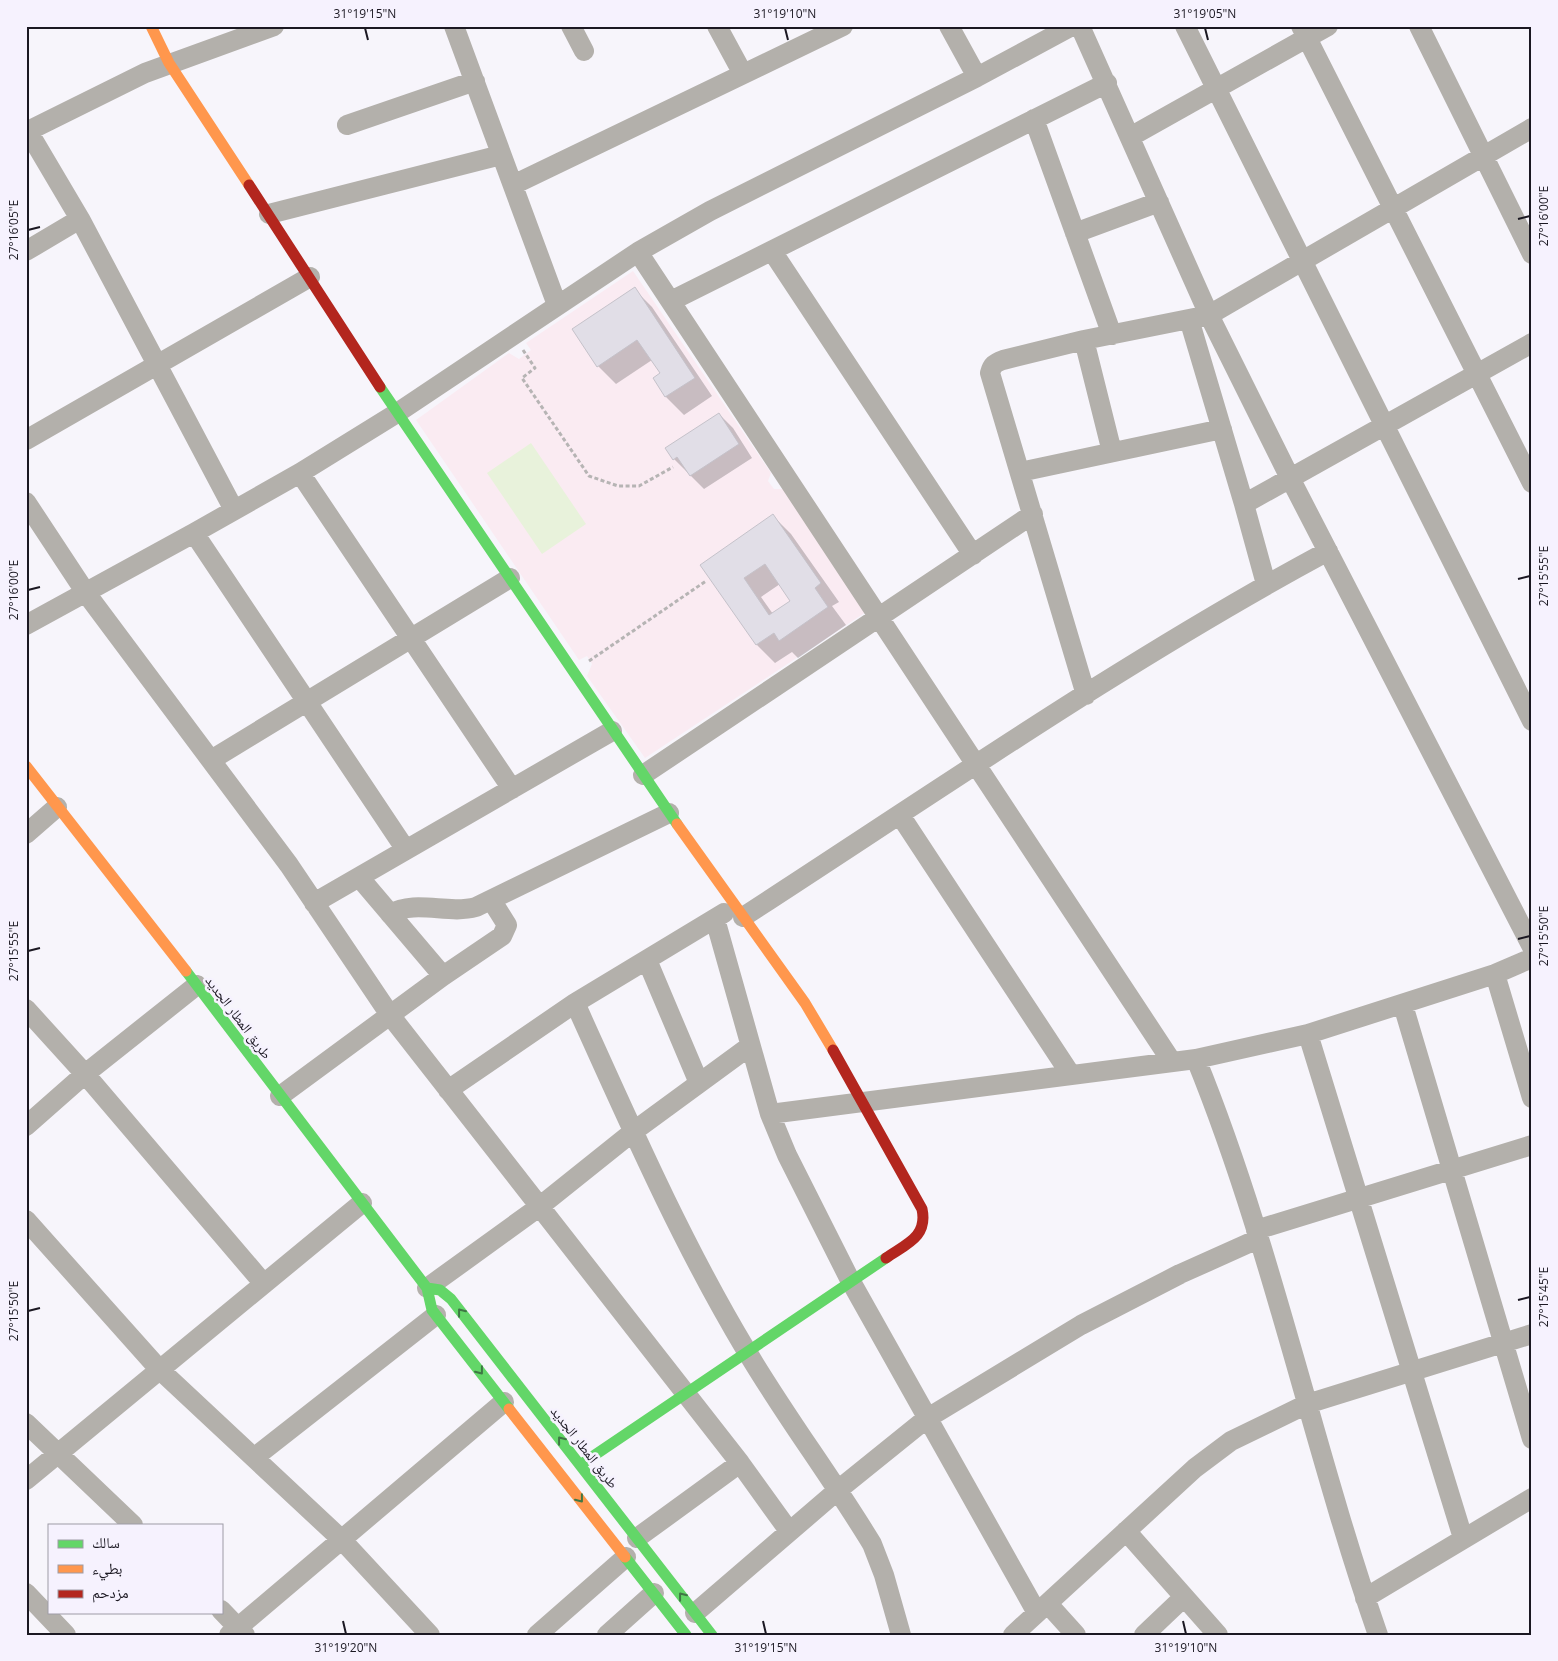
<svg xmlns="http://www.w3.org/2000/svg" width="1558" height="1661" font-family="'Open Sans','Noto Naskh Arabic',sans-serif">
<rect width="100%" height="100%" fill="#f7f5fb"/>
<path fill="#faebf2" d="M633 271 771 473 768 481 774 489H783L866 612 645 758 587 676 592 664 587 656 579 660 416 420 509 353 519 359 531 350 526 343Z"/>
<path fill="#e8f2db" d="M531 443 586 524 542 554 487 473Z"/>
<path fill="#0003" fill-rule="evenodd" d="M634 289 652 307 712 396 684 415 666 397 654 378 661 374 652 360 616 384 598 366Z
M719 414 733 428 752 458 704 489 674 459Z
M773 516 791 534 839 602 832 606 846 625 798 658 792 652 775 663 757 645 702 565ZM780 584 792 601 773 614 761 597Z"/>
<path fill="#e1dee7" stroke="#c5c2ca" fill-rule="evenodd" d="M635 287 695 378 665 397 653 378 660 373 637 340 597 367 572 329Z
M719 413 739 444 690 476 677 457 673 460 665 448Z
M773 514 821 583 815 588 828 607 779 641 774 633 756 645 700 565ZM765 564 790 601 769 615 744 578Z"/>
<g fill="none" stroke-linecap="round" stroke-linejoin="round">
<path stroke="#b6b4b4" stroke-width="3" stroke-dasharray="4 2.5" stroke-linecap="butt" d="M523 350 535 368 522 378 589 476 618 486H639L673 467
M589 661 706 581"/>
<path stroke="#b3b0ab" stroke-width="20" d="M454 26 557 305
M571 26 584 51
M717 26 743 74
M949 26 977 77
M1080 26 1209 315 1290 478 1532 947
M1185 26 1532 721
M1301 26 1532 483
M1419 26 1532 254
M1034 119 1112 335
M347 125 475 81
M28 131 80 219 234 510
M26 132 145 73 274 26
M1130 137 1328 26
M513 185 843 26
M269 214 501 155
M1075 233 1159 202
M26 251 80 219
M772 251 973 555
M638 252 1172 1062
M671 301 1107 83
M1189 319 1244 504 1266 584
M1084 340 1112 452
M26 440 310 277
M1020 472 1222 429
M300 473 512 789
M26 502 86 593 289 865 390 1015 740 1463 789 1531
M1244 504 1532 343
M194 533 406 850
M26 625 194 533 300 473 397 413 638 252 710 211 977 77 1072 26
M1086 695 990 373C992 365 995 363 1003 360L1084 340 1209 315 1532 128
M211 760 510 578
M643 775 1033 514
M900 815 1071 1075
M26 834 57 807
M359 877 443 976
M314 903 612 731
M390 914C416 899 448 915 476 907L669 813
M743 917C936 792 1126 660 1328 551
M715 919 770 1114 787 1155 850 1280 1037 1613
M647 960 699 1083
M1495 974 1532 1098
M575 1003C628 1120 680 1240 746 1350 785 1416 832 1478 872 1544L884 1575 901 1635
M1403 1005 1532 1439
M26 1009 85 1074 264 1284
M1308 1034 1463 1538
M1196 1059C1272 1246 1312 1445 1378 1635
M448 1090 575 1003 724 913
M280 1096 443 976 502 936 507 925 492 901
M770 1114 1196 1059 1308 1034 1495 974 1532 958
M26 1126 85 1074 197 985
M26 1220 159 1369 341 1539 430 1635
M1256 1230 1532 1145
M427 1288 539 1207 634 1131 750 1046
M26 1423 133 1525
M255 1457 436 1315
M26 1480 362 1203
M1126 1531 1218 1635
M637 1538 740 1463
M26 1593 66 1635
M1365 1598 1532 1498
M1048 1604 1076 1635
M221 1610 245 1635
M695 1613 838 1490 926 1419 1081 1325 1180 1274 1258 1239
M229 1635 504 1402
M537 1635 626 1557
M607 1635 654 1593
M1013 1635 1195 1468 1231 1441 1307 1404 1532 1334
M1144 1635 1184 1597"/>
<path stroke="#63d668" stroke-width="11" d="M380 387 677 824
M186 971 427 1288 432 1310 509 1409
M427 1288 440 1290 451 1299 712 1635
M580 1465 886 1258
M625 1557 686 1635"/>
<path stroke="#ff974d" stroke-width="11" d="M151 26 169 63 249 185
M26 766 186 971
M677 824 805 1003 833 1050
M509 1409 625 1557"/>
<path stroke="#b3261e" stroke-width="11" d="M249 185 380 387
M833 1050 922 1209C928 1237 906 1244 886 1258"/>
</g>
<defs><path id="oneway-chevron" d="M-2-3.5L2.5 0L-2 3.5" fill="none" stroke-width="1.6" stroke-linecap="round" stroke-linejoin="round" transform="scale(1.25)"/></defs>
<g stroke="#3f7745">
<use href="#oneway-chevron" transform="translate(461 1312) rotate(-128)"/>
<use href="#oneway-chevron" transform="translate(480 1371) rotate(52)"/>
<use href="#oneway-chevron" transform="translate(561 1440) rotate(-128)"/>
<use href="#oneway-chevron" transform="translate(580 1499) rotate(52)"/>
<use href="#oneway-chevron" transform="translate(682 1596) rotate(-128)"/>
</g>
<path fill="none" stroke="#1b1822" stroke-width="2" d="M365 28 368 40M785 28 788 40M1205 28 1208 40M1518 219 1530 216M28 230 40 227M1518 579 1530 576M28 590 40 587M1518 939 1530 936M28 951 40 948M1518 1300 1530 1297M28 1311 40 1308M343 1621 346 1634M763 1621 766 1634M1183 1621 1186 1634"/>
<g text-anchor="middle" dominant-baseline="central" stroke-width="5" stroke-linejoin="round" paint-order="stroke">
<g font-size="14" fill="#1b1822" stroke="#f6f2fe">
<text transform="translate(239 1017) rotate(53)">طريق المطار الجديد</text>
<text transform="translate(585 1447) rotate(52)">طريق المطار الجديد</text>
</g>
</g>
<rect width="1558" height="1661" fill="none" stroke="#f6f2fe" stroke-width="55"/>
<rect x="48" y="1524" width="175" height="90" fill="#f6f2fe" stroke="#9e9ba6"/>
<rect x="58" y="1540" width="25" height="8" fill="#63d668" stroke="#9e9ba6"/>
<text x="92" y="1548" font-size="15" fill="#1b1822">سالك</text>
<rect x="58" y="1565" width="25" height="8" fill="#ff974d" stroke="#9e9ba6"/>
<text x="92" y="1574" font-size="15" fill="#1b1822">بطيء</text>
<rect x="58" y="1590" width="25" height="8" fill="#b3261e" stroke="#9e9ba6"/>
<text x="92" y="1598" font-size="15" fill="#1b1822">مزدحم</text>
<rect x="28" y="28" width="1502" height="1606" fill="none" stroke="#1b1822" stroke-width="2"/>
<g font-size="12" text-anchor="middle" fill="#1b1822">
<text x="365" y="18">31°19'15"N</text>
<text x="785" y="18">31°19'10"N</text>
<text x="1205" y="18">31°19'05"N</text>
<text transform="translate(1544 216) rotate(-90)" y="4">27°16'00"E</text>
<text transform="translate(14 230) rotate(-90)" y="4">27°16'05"E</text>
<text transform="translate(1544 576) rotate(-90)" y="4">27°15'55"E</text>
<text transform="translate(14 590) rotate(-90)" y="4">27°16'00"E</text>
<text transform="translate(1544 936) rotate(-90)" y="4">27°15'50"E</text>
<text transform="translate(14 951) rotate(-90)" y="4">27°15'55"E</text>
<text transform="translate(1544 1297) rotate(-90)" y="4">27°15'45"E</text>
<text transform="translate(14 1311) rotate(-90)" y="4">27°15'50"E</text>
<text x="346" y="1652">31°19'20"N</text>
<text x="766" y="1652">31°19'15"N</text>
<text x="1186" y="1652">31°19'10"N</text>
</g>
</svg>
